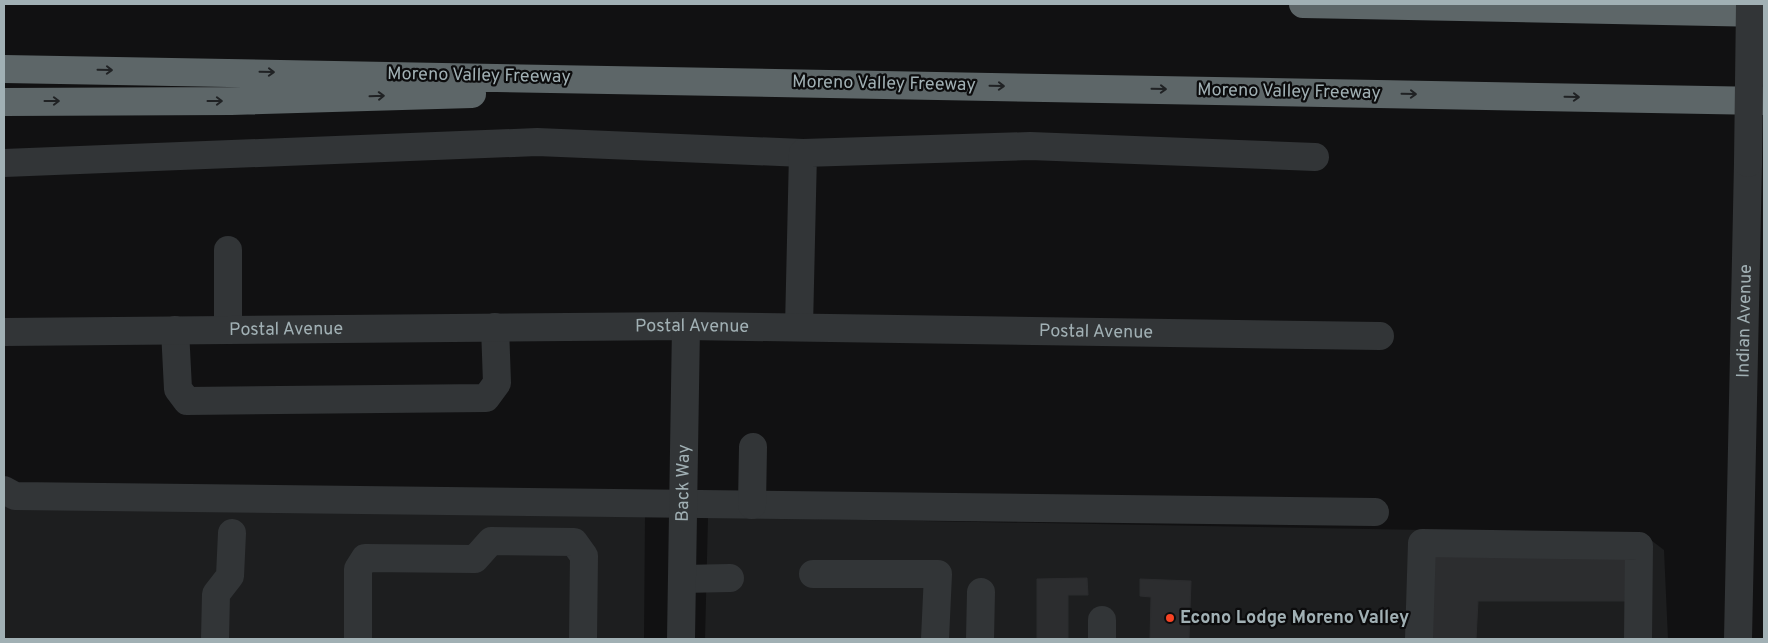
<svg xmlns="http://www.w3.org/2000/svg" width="1768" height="643" font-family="Overpass,sans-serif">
<rect width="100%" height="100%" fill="#111112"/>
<path fill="#1d1e1f" d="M4 504 645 517 644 639H4Z
M708 517 1643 534 1664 550 1668 639H705Z"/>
<path fill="#2c2d2f" stroke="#2b2c2e" d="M1433 552 1629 558 1625 601H1478L1476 639H1432Z
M1087 578 1088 595H1068V639H1037V579Z
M1140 579 1191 581 1189 639H1150L1151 597 1140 596Z"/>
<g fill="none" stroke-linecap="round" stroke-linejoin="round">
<g stroke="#323537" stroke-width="28">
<path d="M4 163 537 142 803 153"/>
<path d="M228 250V330"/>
<path d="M799 327 803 153 1030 146 1315 157"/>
<path d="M175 330 178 389 187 401 486 398 497 383 495 327"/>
<path id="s1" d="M4 332 686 326 1380 336"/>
<path d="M4 490 15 496 1375 512"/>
<path d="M752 505 753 447"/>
<path d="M813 574H938L935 639"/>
<path d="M682 579 730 578"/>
<path d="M215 639 216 594 230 576 232 533"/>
<path d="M358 639V569L365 558 475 559 491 541 574 542 584 556 583 639"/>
<path id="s2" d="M681 639 686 326"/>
<path d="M980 639 981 592"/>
<path d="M1102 639V620"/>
<path d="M1419 639 1422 543 1639 546 1638 639"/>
<path id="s3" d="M1738 639 1748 163"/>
</g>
<path stroke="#5d6668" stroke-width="28" d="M1303 4 1764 13
M4 69 1764 101
M4 102 231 101 472 94"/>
<path stroke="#323537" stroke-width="28" d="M1748 163 1750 4"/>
</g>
<defs><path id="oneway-shaft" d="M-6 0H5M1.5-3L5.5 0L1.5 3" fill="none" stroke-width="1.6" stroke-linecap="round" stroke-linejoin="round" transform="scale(1.25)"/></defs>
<g stroke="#202224">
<use href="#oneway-shaft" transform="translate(105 70) rotate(1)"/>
<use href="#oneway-shaft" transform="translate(267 72) rotate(1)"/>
<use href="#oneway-shaft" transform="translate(997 86) rotate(1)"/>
<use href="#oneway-shaft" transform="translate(1159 89) rotate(1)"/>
<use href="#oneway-shaft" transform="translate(1409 94) rotate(1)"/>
<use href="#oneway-shaft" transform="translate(377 96) rotate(-2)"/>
<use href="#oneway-shaft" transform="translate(1572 97) rotate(1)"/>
<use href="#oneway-shaft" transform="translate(52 101)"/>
<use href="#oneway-shaft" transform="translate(215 101)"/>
</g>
<circle fill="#f74324" stroke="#0c0c0d" stroke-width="2" cx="1170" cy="618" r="5"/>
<g text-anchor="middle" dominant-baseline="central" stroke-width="4.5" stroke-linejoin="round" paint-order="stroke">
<g font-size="18" fill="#a1b0b4" stroke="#0c0c0d">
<text transform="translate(479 76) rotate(1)">Moreno Valley Freeway</text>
<text transform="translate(884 84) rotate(1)">Moreno Valley Freeway</text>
<text transform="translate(1289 92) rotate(1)">Moreno Valley Freeway</text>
<text stroke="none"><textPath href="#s3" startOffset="318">Indian Avenue</textPath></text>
<text stroke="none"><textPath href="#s1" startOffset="688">Postal Avenue</textPath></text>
<text stroke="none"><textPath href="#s1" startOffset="282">Postal Avenue</textPath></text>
<text stroke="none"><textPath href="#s1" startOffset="1092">Postal Avenue</textPath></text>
<text stroke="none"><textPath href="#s2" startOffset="156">Back Way</textPath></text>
</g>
<g font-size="18" font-weight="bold" fill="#a1b0b4" stroke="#0c0c0d" text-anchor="start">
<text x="1180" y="618">Econo Lodge Moreno Valley</text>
</g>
</g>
<rect width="1768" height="643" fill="none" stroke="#a1b0b4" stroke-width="10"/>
</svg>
